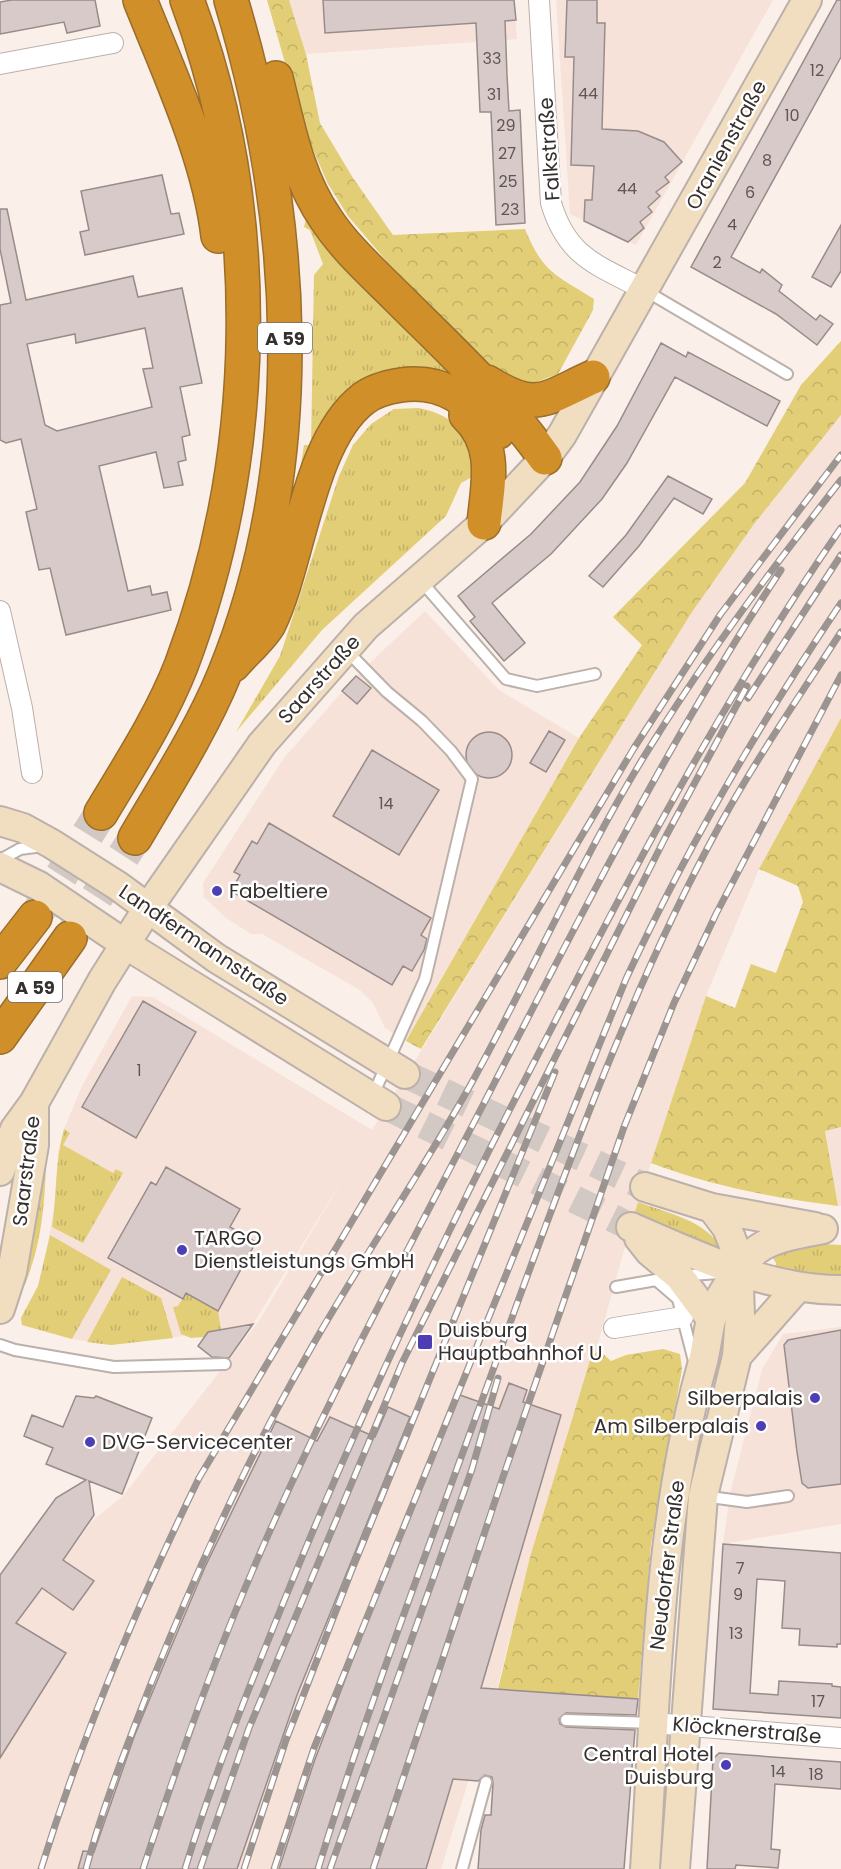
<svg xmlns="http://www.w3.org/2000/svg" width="841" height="1869" font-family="Poppins,sans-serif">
<defs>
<pattern id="grass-tufts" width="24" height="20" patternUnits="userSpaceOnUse" patternTransform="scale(1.5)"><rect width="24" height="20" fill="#e2ce77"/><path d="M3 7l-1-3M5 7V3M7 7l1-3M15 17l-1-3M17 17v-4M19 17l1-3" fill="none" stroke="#c2b167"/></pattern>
<pattern id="forest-crowns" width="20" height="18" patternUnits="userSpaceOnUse" patternTransform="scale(1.5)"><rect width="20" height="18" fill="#e2ce77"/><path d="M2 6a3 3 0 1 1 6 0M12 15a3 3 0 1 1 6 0" fill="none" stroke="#c2b167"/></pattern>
</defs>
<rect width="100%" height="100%" fill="#fbefe9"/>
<path fill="#f6e2d9" d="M289 0H514L517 39 306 54Z
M556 0H773L636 245 570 214Z
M841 415V718L759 869 706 996 633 1218 597 1347 599 1350 591 1357 530 1557 497 1689 441 1869H0V1758L66 1653 16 1623 92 1521 123 1496 259 1321 346 1174 253 1324 208 1332 204 1337 184 1336 111 1345 72 1339 22 1325 21 1318 38 1286 44 1265 55 1204 58 1152 64 1129 82 1086 132 996 153 997 372 1130 692 612 754 524Z
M425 611 499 690 579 738 406 1041 385 1028 373 1003 360 990 262 934H251L226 918 204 897 203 883 284 758 356 676Z
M841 1127V1206H838L825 1130Z
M841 1327V1524L723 1544 730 1494 762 1369 783 1334Z"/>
<path fill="url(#grass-tufts)" d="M308 211 487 402 361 383 339 400 321 426 299 477 304 445H311L314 275 323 264 310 230 304 227Z
M419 408C458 416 472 437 474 476L461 483 446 516 322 630 236 732 280 656 339 476 353 445 371 424 394 409Z
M64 1129 70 1133 63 1145 113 1173 116 1169 123 1173 83 1243 52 1227C57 1193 55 1161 64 1129Z
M47 1147C44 1213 43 1254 11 1314Z
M638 1202C667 1213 710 1221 723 1252L633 1218Z
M50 1235 111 1270 72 1339 22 1325 21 1318 38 1286Z
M803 1243 841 1245V1279L775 1273 776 1263 770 1253Z
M122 1277 161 1298 173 1338 111 1345 87 1342Z
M186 1293 218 1311 221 1330 208 1332 204 1337 191 1338 181 1334 173 1307 178 1306Z"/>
<path fill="url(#forest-crowns)" d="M267 0H289L306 54 320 123 353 178 393 235 525 229C543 273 556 275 594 299L593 310 558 374 528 385 491 367 388 263 348 216 328 184 304 129Z
M841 341V415L754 524 692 612 421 1049 406 1041 579 738 642 645 613 617 745 483 801 385Z
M841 718V1127L825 1131 838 1206C772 1197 714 1187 651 1163L706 996 735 1008 751 964 776 973 803 902 798 886 759 869Z
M663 1349 680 1354 682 1369 651 1544 638 1699 498 1689 530 1557 591 1357 599 1350 611 1361 626 1355Z"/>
<path fill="#d8cac9" stroke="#988c8b" stroke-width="1.5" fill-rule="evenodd" d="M12 0H95L100 26 67 33 64 22 0 34V2Z
M323 0H514L516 20 505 21 507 75 509 111 520 110 525 223 496 225 491 112H480L476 23 325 33Z
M567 0H597V23H605L602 129 638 131 664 142 682 162 665 177 669 182 656 192 660 196 648 207 652 212 640 222 644 228 628 242 584 221 585 200H592L594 166 571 165 574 57H565Z
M837 0H841V57L731 257 760 273 762 269 782 285 779 291 816 320 820 315 833 324 817 345 776 314 691 267Z
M162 175 171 214 179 213 184 234 85 255 80 232 89 230 81 191Z
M0 209H7L26 300 133 276 138 297 182 288 202 383 180 387 190 435 182 437 186 460 178 462 183 485 164 488 156 452 99 466 128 591 150 586 152 595 167 592 171 610 66 635 50 568 39 570 26 512 37 509 21 439 6 443 0 440V305L11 303 0 249ZM145 328 153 368 143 369 152 407 57 431 45 425 27 344 75 334 76 343Z
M841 225V271L831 287 812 277Z
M661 343 686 357 688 352 780 401 767 426 675 377 627 463 602 499 551 554 492 603 525 643 504 661 470 621 475 617 458 596 531 534 580 482 617 426Z
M668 476 712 499 703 514 674 498 639 546 603 587 589 576 626 535Z
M356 676 371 688 357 704 342 691Z
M549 731 565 740 546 772 530 763Z
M466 755a23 23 0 1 1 46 0a23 23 0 1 1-46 0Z
M372 750 439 790 399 855 333 816Z
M269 823 431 918 421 935 427 939 424 950 412 971 403 966 392 985 231 891 240 875 234 872 252 841 257 844Z
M143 1001 196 1032 136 1138 82 1107Z
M166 1167 240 1209 230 1227 256 1242 218 1311 186 1293 183 1299 108 1258 151 1182 156 1185Z
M253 1324 229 1358 212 1357 198 1346 208 1332Z
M841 1330V1484L808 1488 802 1483 797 1452 784 1345 788 1340Z
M509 1383 527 1390 523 1402 561 1415 481 1688 638 1699 636 1715 566 1713 559 1719 560 1724 566 1727 635 1730 624 1869H478L481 1830 485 1815H491L493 1783 492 1777 485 1775 478 1781 453 1779 426 1869H279L314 1762 379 1590 460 1395 499 1409Z
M76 1396 94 1398 96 1396 152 1418 122 1494 89 1481 94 1515 63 1560 94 1581 73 1610 42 1588 16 1623 66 1653 0 1758V1575L56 1498 86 1480 46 1464 53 1448 24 1436 32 1415 63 1427Z
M388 1407 410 1417 297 1695 237 1869H78L83 1851 94 1852 134 1737 169 1652 205 1567 276 1421 317 1441 330 1417 375 1437Z
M723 1544 841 1553V1644H837V1647L799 1645 800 1629 782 1628 785 1581 757 1579 750 1693 778 1695 779 1681 832 1684V1686L841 1687V1718L713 1709Z
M719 1753 841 1762V1789L775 1784 771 1849 780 1850 778 1868 736 1865 735 1869H707L713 1759Z"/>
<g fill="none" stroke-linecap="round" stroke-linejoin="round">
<path stroke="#d3c9c4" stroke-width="28" stroke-dasharray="28 14" stroke-linecap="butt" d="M405 1074 645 1187
M386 1106 631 1227"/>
<path stroke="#d3c9c4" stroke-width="33" stroke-dasharray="33 16" stroke-linecap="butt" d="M35 917 101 813
M70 938 135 838"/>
<g stroke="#bbb0aa" stroke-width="14">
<path id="lane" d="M646 291 787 374
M421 581 506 679 537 686 595 674
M347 651 387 692 422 721 451 751 472 779 425 979 373 1095
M0 860 20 849 43 846
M656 1280 678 1299 694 1361
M616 1287 679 1276 718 1273
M0 1345 15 1350 114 1367 225 1364
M703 1496 747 1502 788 1496
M566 1720 653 1723
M462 1869 486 1782"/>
</g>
<g stroke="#bbb0aa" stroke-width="22">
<path id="street" d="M539 0 551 203C567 257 597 265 643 289
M0 64 113 43
M0 611 22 708 32 773
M614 1328 683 1317
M653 1723 841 1738"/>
</g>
<g stroke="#bbb0aa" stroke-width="32">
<path id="secondary" d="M0 821 23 828 52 844 118 886 216 958 405 1074
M0 867 39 886 125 944 386 1106
M0 1171 15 1129 34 1103 102 981 148 908 262 744 366 626 484 523 545 458 562 435 807 0
M645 1187 712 1208 815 1227
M631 1227C698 1256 767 1290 841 1290
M639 1238 650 1252 679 1276 711 1319
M0 1309 12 1272 34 1145V1103
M737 1356 798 1287
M645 1869C656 1701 656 1533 701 1369 706 1353 707 1336 711 1320 715 1301 738 1269 751 1255 768 1237 800 1234 823 1229
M675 1869 703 1496 737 1356 740 1316 738 1256 727 1228 712 1208"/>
</g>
<g stroke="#9a6e2b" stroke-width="36">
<path id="highway" d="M140 0C169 73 209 158 218 236
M276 78C288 126 297 178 326 219 345 248 372 272 397 297 448 348 503 398 545 458
M487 382C537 413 544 399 593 377
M466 415C498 445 488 484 484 523
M233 665C244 652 261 638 269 624 299 562 308 441 363 399 373 391 388 387 401 385 446 379 469 402 498 432
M101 813C129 766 161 717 181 666 260 457 266 210 187 0
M135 838C166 785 201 731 224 675 312 461 296 217 231 0
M0 962 35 917
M0 1037 70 938"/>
</g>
<use href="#lane" stroke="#fff" stroke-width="10"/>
<use href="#street" stroke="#fff" stroke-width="20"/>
<use href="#secondary" stroke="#f1ddbf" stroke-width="28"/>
<use href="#highway" stroke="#d18f2a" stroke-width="33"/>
<g stroke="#9c9490" stroke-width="7">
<path id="rail" d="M748 698 841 555
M41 1869C83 1734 137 1605 199 1478L634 748 720 615 841 455
M86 1869C103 1805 128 1743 152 1681 197 1570 246 1461 306 1357 358 1264 419 1177 471 1084 534 970 585 849 655 739 711 649 776 564 841 480
M143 1869C171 1784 200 1698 234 1615 305 1440 396 1273 483 1105 577 923 668 741 781 570
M185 1869C213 1777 248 1690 284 1601 352 1433 428 1270 510 1109 612 910 713 712 841 528
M200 1869 249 1728 402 1363 666 836 747 686
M244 1869 286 1740 351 1572 555 1072
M274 1869 314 1748 626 979C687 847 760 723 841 603
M318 1869C364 1718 420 1570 474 1422 548 1221 619 1008 722 821 758 756 801 694 841 632
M330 1869 472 1469 498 1378
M373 1869 503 1477 624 1127 674 1003 716 914 841 675"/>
</g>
<use href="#rail" stroke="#fff" stroke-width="4.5" stroke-dasharray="14" stroke-linecap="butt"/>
</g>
<g fill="#4e3eb5" stroke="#fff" stroke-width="2">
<circle cx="217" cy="891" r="6"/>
<circle cx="182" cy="1250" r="6"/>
<rect x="417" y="1334" width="16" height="16" rx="3"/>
<circle cx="815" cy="1398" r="6"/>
<circle cx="761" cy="1426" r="6"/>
<circle cx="90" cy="1442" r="6"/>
<circle cx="726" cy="1765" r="6"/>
</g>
<g text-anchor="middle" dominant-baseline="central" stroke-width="5" stroke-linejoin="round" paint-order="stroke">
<g font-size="16" fill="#5e5655">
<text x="492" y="58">33</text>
<text x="817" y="70">12</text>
<text x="588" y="93">44</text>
<text x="494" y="94">31</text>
<text x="792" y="115">10</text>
<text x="506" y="125">29</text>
<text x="507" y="153">27</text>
<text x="767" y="160">8</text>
<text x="508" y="181">25</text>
<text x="627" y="188">44</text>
<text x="750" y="192">6</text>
<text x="510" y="209">23</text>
<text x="732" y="224">4</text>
<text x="717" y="262">2</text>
<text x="386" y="803">14</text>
<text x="139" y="1070">1</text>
<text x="740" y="1568">7</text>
<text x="738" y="1594">9</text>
<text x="736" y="1633">13</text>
<text x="818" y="1701">17</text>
<text x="778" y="1771">14</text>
<text x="816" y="1774">18</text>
</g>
<g fill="#fff" stroke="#726e6d" stroke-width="1.5">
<rect x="258" y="323" width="54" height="30" rx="4.5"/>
<rect x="8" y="972" width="54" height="30" rx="4.5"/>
</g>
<g font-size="18" font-weight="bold" fill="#35302e">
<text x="285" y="338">A 59</text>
<text x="35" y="987">A 59</text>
</g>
<g font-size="20" fill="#35302e" stroke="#fff">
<text transform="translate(726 145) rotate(-61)">Oranienstraße</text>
<text transform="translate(549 149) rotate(-94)">Falkstraße</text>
<text transform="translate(319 679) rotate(-48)">Saarstraße</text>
<text transform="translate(204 945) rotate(34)">Landfermannstraße</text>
<text transform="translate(26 1171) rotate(-83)">Saarstraße</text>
<text transform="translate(667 1565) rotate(-83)">Neudorfer Straße</text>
<text transform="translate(747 1730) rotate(5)">Klöcknerstraße</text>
</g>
<g font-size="20" fill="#35302e" stroke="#fff" text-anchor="start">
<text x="229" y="891">Fabeltiere</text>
<text x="194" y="1238">TARGO<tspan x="194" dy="23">Dienstleistungs GmbH</tspan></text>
<text x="438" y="1330">Duisburg<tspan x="438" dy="23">Hauptbahnhof U</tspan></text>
<text x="803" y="1398" text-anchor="end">Silberpalais</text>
<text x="749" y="1426" text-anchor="end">Am Silberpalais</text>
<text x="102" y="1442">DVG-Servicecenter</text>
<text x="714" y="1754" text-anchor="end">Central Hotel<tspan x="714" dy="23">Duisburg</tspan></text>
</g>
</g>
</svg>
